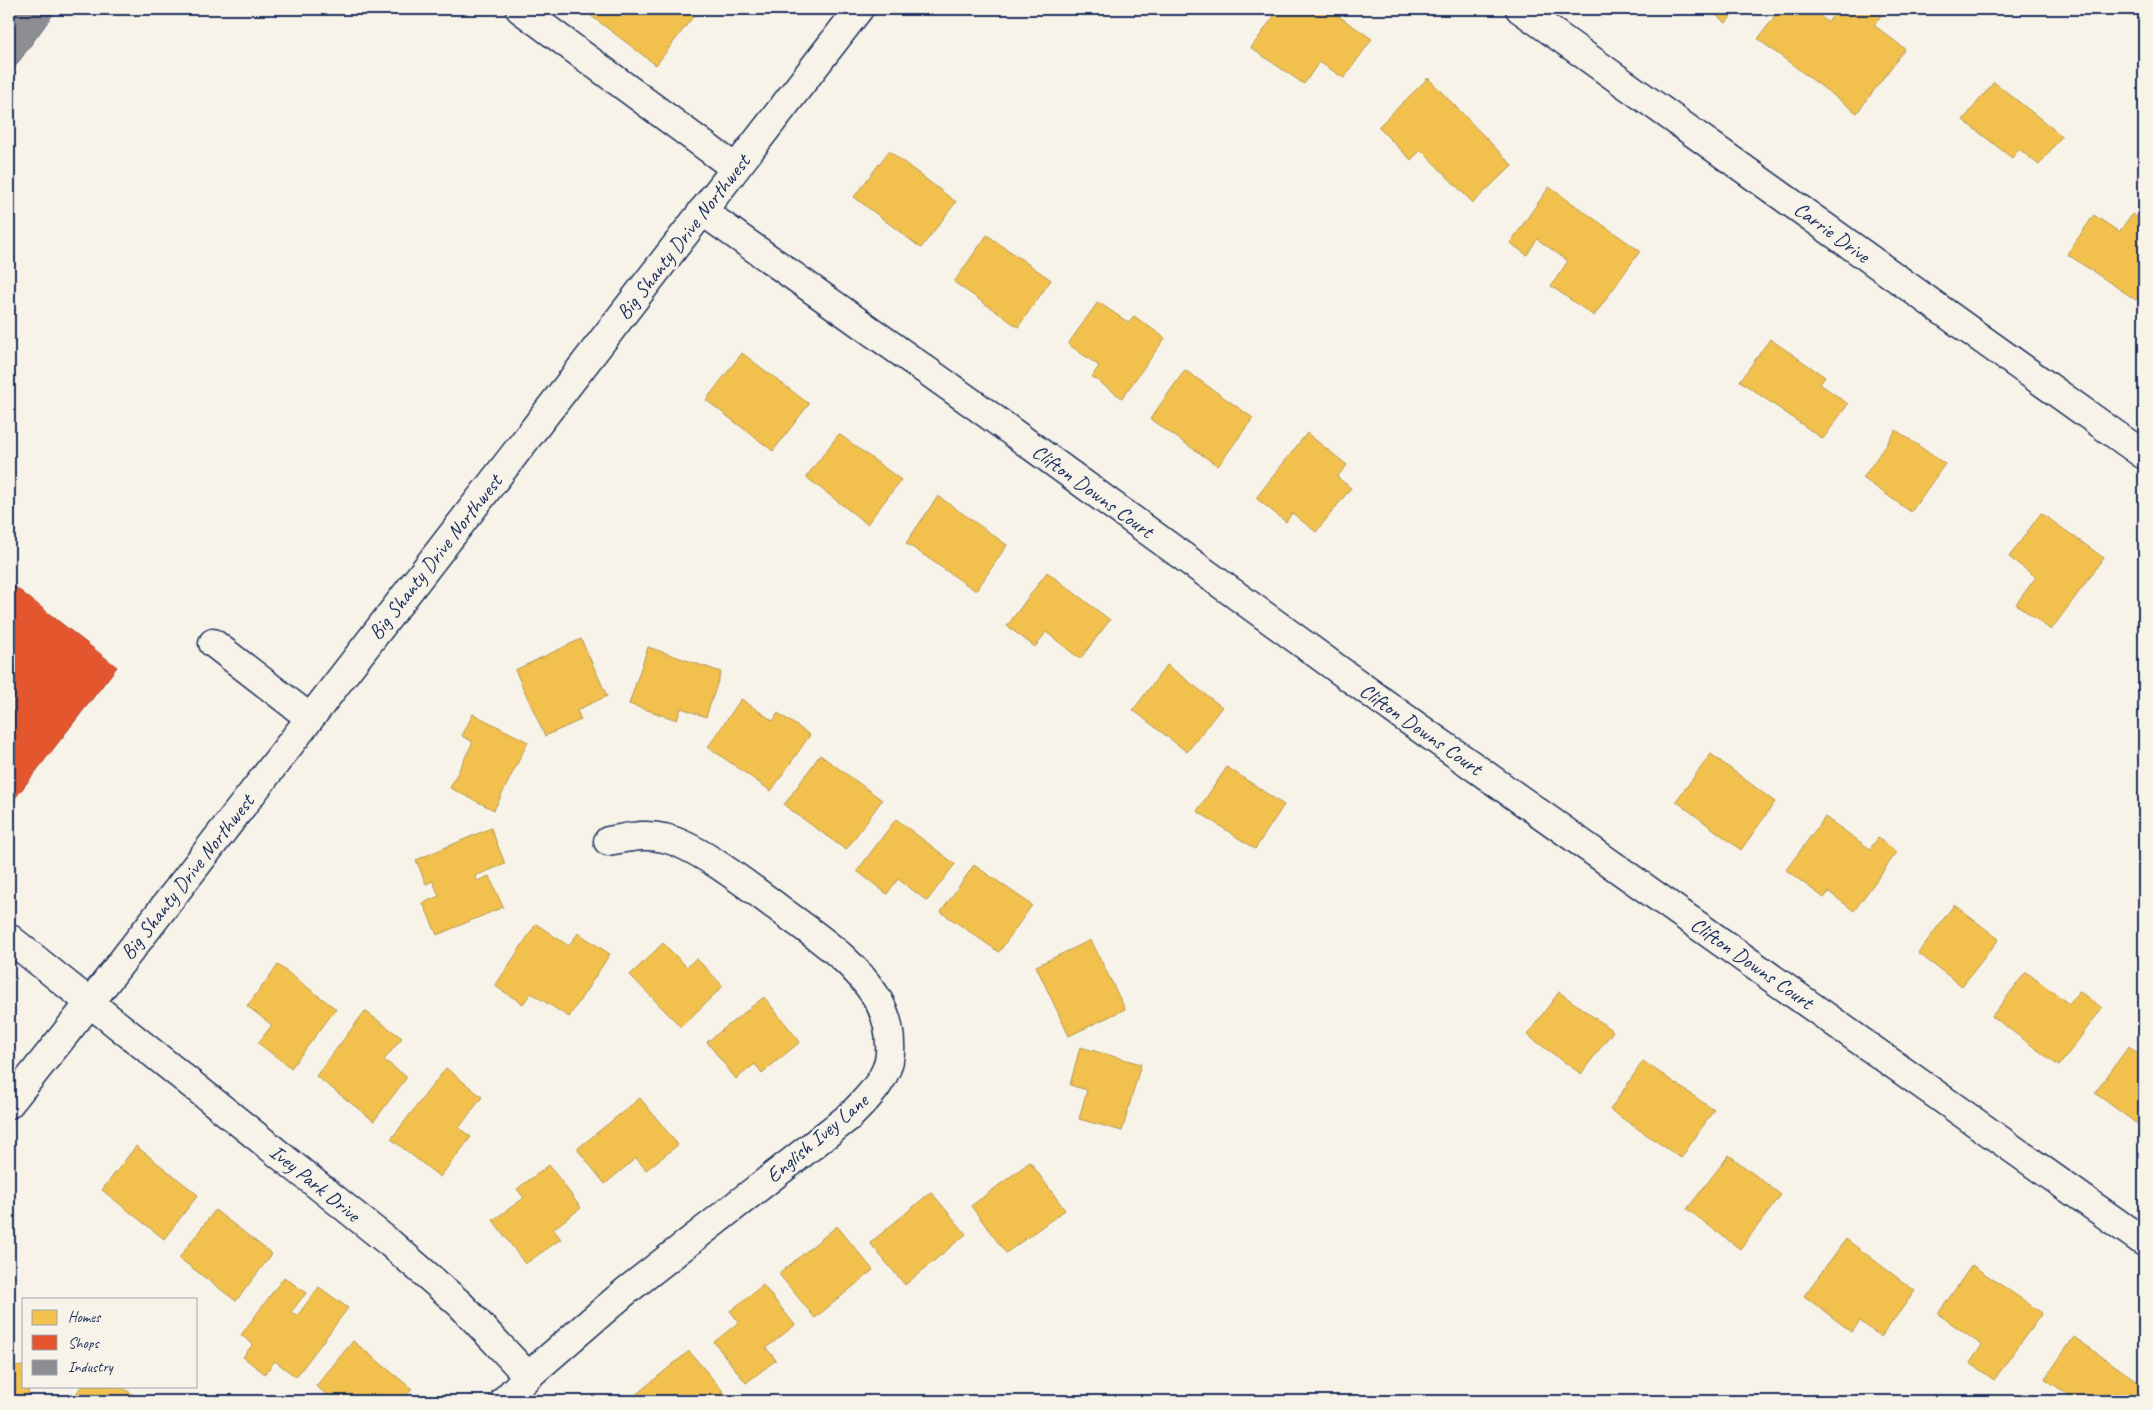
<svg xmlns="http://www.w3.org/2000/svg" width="2153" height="1410" font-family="Caveat,sans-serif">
<rect width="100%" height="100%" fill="#f7f3e8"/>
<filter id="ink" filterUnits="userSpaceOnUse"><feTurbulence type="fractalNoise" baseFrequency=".02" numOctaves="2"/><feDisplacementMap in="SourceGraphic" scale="10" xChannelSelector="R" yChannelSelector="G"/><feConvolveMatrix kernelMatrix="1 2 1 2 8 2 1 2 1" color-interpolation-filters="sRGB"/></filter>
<g filter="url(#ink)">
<path fill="#f2c14e" stroke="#b29553" d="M582 9H699L656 65Z
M1279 9H1328L1372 39 1344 78 1319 62 1304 84 1251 48Z
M1708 9H1736L1726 23Z
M1780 9H1810L1828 22 1838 9H1886L1874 25 1905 49 1857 113 1758 39Z
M1428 78 1512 165 1473 203 1421 150 1411 160 1378 127Z
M1994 82 2062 136 2039 165 2019 149 2012 158 1963 120Z
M889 151 956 202 921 248 854 197Z
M1549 187 1640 251 1594 316 1551 286 1568 261 1537 239 1527 255 1510 243Z
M2132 214 2144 222V288L2136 300 2067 254 2094 215 2119 232Z
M987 235 1051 280 1018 327 954 282Z
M1098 302 1129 323 1134 316 1165 338 1122 398 1092 377 1099 366 1068 344Z
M1770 339 1825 377 1820 384 1848 404 1823 439 1740 381Z
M742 353 809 404 773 451 706 400Z
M1185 370 1253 418 1218 466 1150 419Z
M1896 430 1945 464 1911 512 1863 478Z
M1307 433 1347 465 1337 477 1351 488 1316 532 1292 513 1286 522 1256 498Z
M839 434 901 480 867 524 806 477Z
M938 496 1007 545 976 591 906 543Z
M2041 513 2104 558 2051 630 2016 604 2036 577 2009 557Z
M1047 572 1110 620 1080 659 1046 632 1035 647 1007 626Z
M581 639 607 696 577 710 581 720 545 736 515 670Z
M648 647 721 672 706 717 681 708 677 720 629 704Z
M1167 665 1222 707 1187 752 1133 710Z
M741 699 773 721 778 713 810 735 771 791 708 747Z
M473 714 528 742 494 810 450 788 473 742 462 736Z
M1711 754 1775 802 1741 850 1676 801Z
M820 755 882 800 846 850 784 805Z
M1227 767 1284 805 1255 849 1197 811Z
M1825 817 1870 849 1878 838 1897 852 1854 911 1829 892 1824 898 1786 870Z
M896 819 955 864 927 901 898 879 887 894 857 871Z
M491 828 505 864 475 876 477 881 489 876 503 907 437 935 423 903 439 896 433 881 426 884 416 860Z
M974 865 1032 905 999 952 941 912Z
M1954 905 1999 939 1962 986 1918 953Z
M536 924 569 946 578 933 610 954 569 1017 531 993 523 1004 495 986Z
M1091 940 1125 1009 1069 1036 1036 966Z
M663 943 687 967 696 958 723 986 681 1027 630 975Z
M278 965 336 1009 291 1068 258 1043 272 1025 247 1006Z
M2026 972 2069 1004 2079 991 2102 1008 2059 1066 1992 1016Z
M1559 992 1613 1031 1581 1074 1527 1035Z
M764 997 800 1042 762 1073 755 1064 736 1079 707 1042Z
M365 1011 402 1038 384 1060 407 1077 374 1121 316 1076Z
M2129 1046 2144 1058V1129L2095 1093Z
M1080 1047 1141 1064 1122 1131 1079 1119 1087 1090 1070 1085Z
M1643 1061 1714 1110 1681 1158 1610 1110Z
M446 1068 482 1097 459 1128 471 1137 440 1177 391 1139Z
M640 1098 678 1145 646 1170 636 1158 605 1184 577 1149Z
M136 1146 198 1195 164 1239 102 1190Z
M1729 1155 1781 1195 1740 1249 1687 1209Z
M1030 1162 1065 1210 1006 1253 971 1206Z
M549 1165 581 1208 553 1229 561 1239 525 1264 493 1220 524 1198 517 1189Z
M931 1192 966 1234 905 1285 870 1243Z
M215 1210 272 1254 236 1301 179 1258Z
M837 1226 873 1270 815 1318 779 1274Z
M1846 1239 1915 1291 1881 1337 1860 1321 1852 1332 1804 1296Z
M1972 1265 2042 1313 1994 1380 1970 1363 1982 1345 1938 1314Z
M284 1277 306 1293 291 1312 297 1316 319 1287 348 1308 296 1377 275 1361 265 1374 243 1357 253 1344 241 1335Z
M763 1285 795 1325 766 1348 776 1360 746 1383 714 1342 739 1322 730 1311Z
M2074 1337 2144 1386V1397L2141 1401H2078L2045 1379Z
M353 1341 412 1389 402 1401H335L316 1386Z
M689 1351 727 1396 720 1401H628Z
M24 1366V1386H28L29 1401H9V1367Z
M81 1386H120L143 1401H72Z"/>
<path fill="#e4572e" stroke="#a84b3c" d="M9 582 117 667 9 806Z"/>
<path fill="#8d8d92" stroke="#6b7182" d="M9 9H57L9 75Z"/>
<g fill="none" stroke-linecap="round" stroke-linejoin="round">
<g stroke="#1b2f5e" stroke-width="31">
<path id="minor" d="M520 9 735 168
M1520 9 2144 455
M702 211 975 405 1394 710 2144 1242
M213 643 310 718
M9 938 391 1244 460 1304 528 1376
M9 1104 89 1004 859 9
M504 1401 528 1376 625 1292 850 1116C866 1100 889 1078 890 1053 891 1033 886 1012 875 995 867 983 854 968 843 958 822 939 799 924 777 907 748 886 698 846 664 838 645 833 627 838 608 841"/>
</g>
<use href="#minor" stroke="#f7f3e8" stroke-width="28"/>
</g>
</g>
<g text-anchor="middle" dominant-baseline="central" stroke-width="5" stroke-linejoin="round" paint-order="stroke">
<g font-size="21" fill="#1b2f5e" stroke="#f7f3e8">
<text transform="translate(1832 232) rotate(36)">Carrie Drive</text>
<text transform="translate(683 237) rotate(-52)">Big Shanty Drive Northwest</text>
<text transform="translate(1093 491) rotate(36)">Clifton Downs Court</text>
<text transform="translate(435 557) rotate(-52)">Big Shanty Drive Northwest</text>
<text transform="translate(1421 729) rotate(35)">Clifton Downs Court</text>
<text transform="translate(187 877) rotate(-52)">Big Shanty Drive Northwest</text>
<text transform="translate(1752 963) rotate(35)">Clifton Downs Court</text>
<text transform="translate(817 1138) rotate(-40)">English Ivey Lane</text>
<text transform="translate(315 1183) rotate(39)">Ivey Park Drive</text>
</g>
</g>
<rect width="2153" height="1410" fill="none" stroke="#f7f3e8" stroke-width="30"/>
<rect x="15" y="15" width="2123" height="1380" fill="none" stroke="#1b2f5e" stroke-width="2" filter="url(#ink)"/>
<rect x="22" y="1298" width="175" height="90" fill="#f7f3e8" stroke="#9fa5b1"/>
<rect x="32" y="1310" width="25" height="15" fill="#f2c14e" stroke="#9fa5b1"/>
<text x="68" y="1322" font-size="15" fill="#1b2f5e">Homes</text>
<rect x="32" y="1335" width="25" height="15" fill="#e4572e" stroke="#9fa5b1"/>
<text x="68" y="1348" font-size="15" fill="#1b2f5e">Shops</text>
<rect x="32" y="1360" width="25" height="15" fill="#8d8d92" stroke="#9fa5b1"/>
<text x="68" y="1372" font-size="15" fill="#1b2f5e">Industry</text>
</svg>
